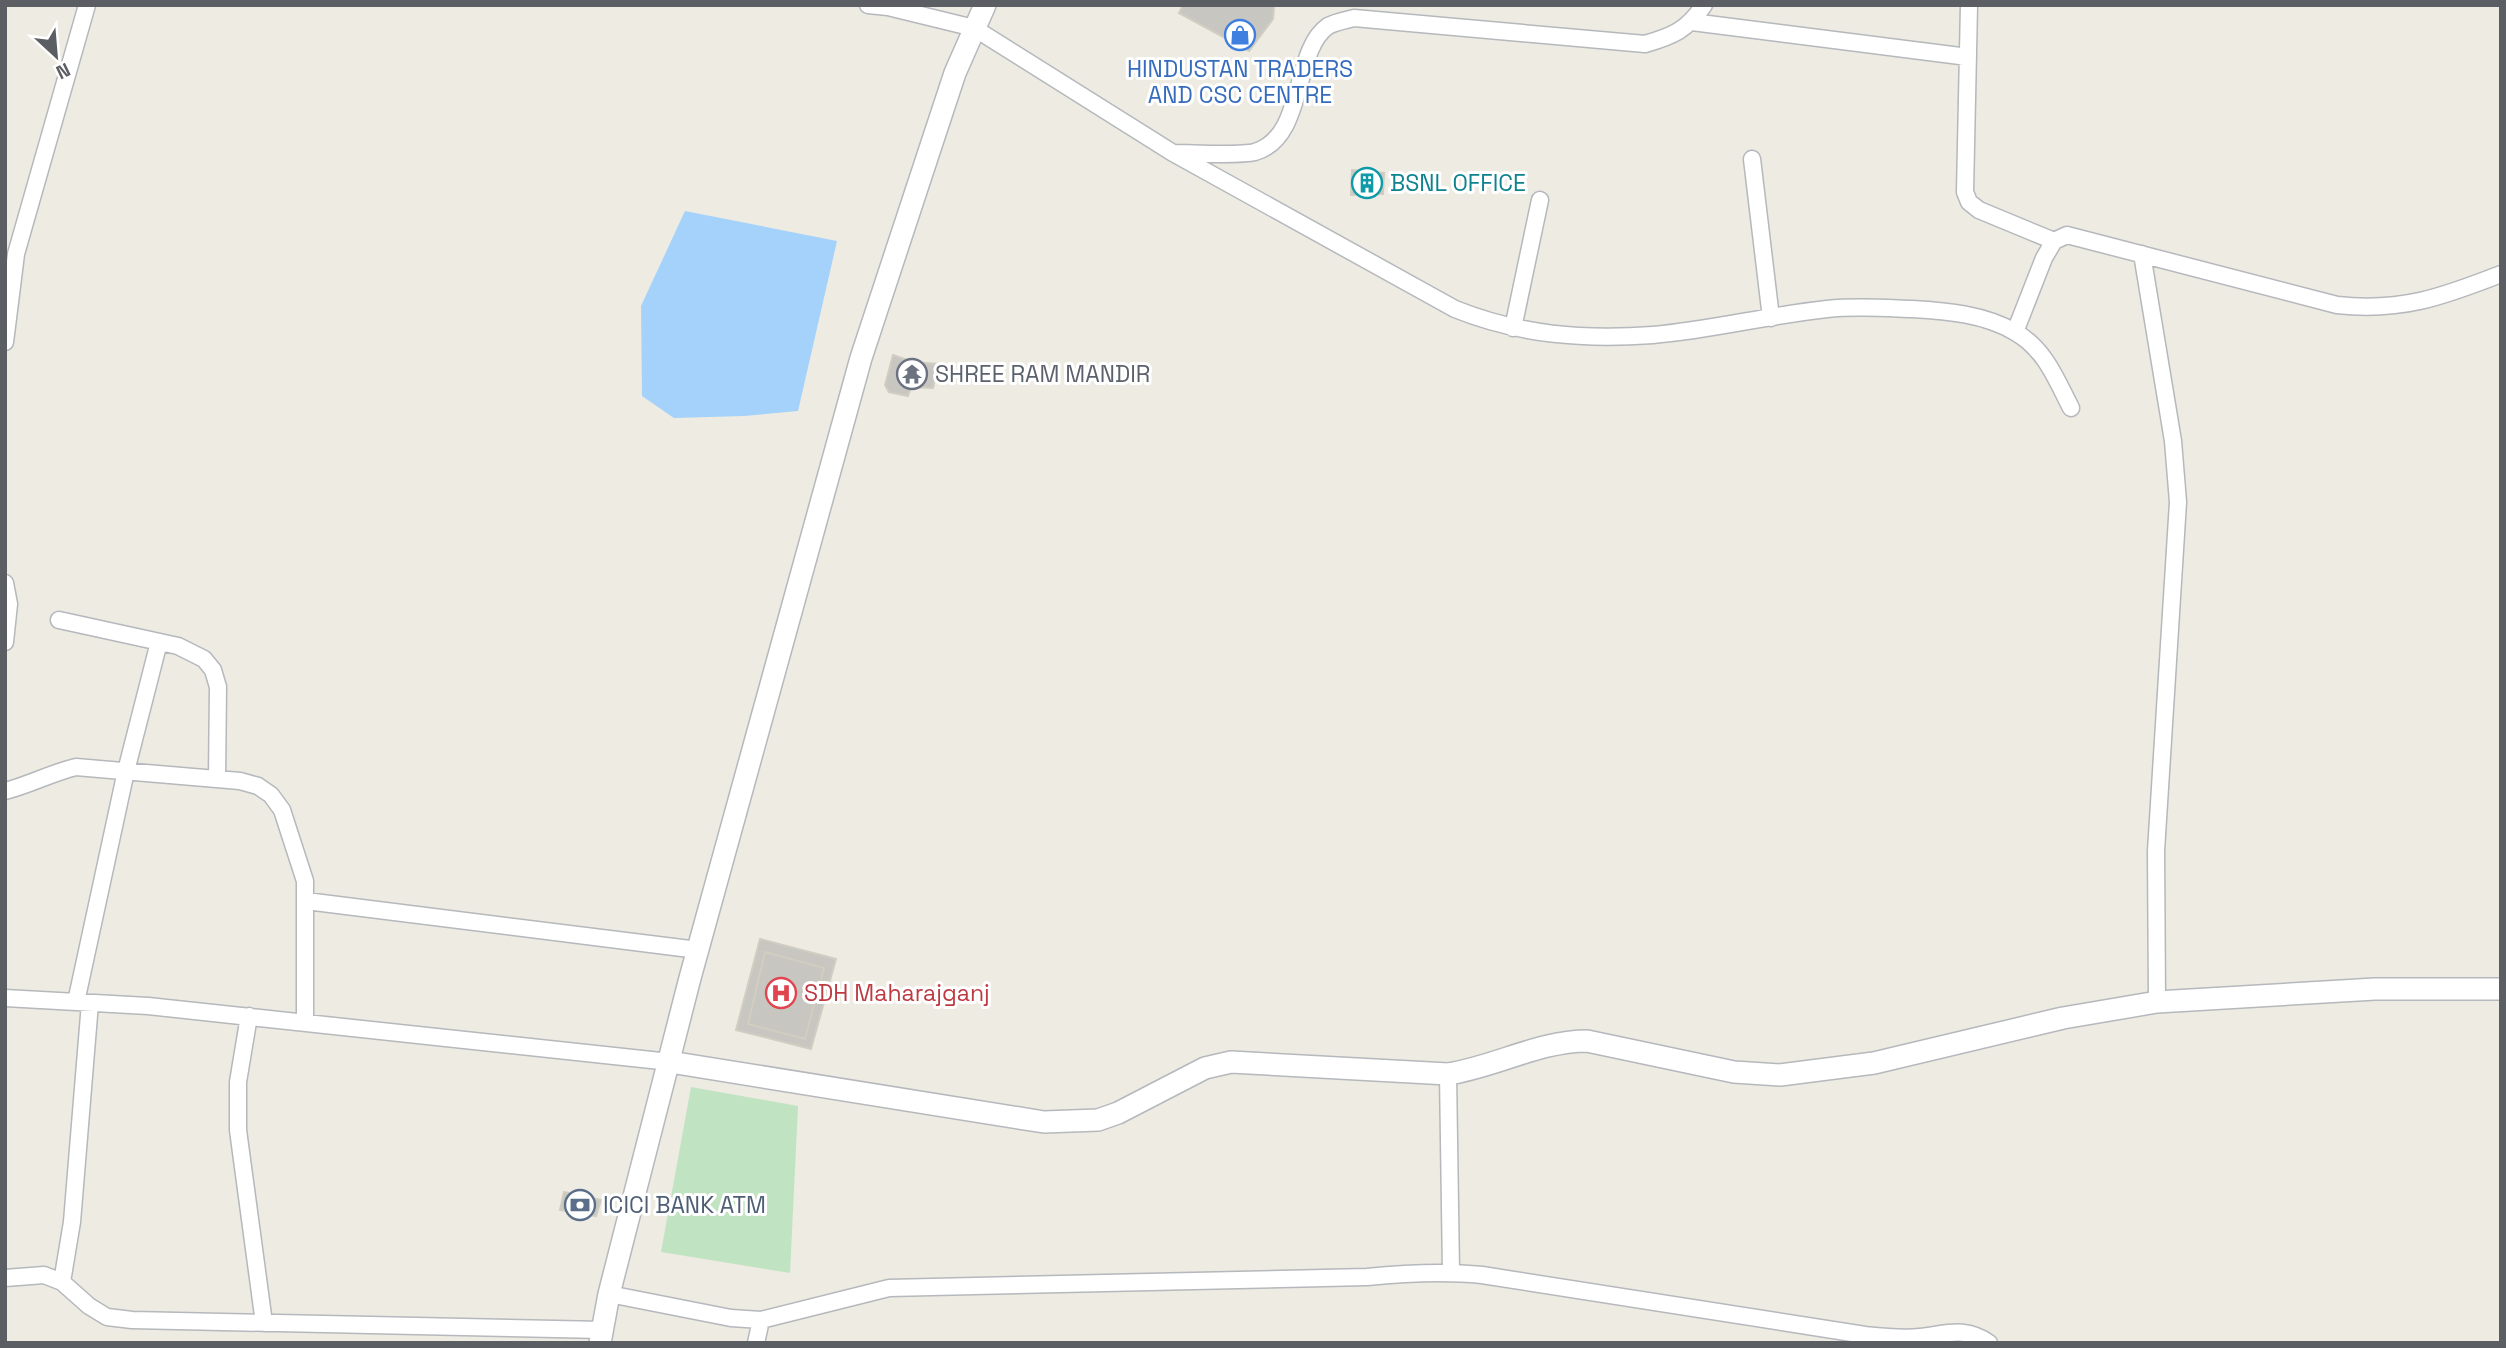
<svg xmlns="http://www.w3.org/2000/svg" width="2506" height="1348" font-family="'Space Grotesk',sans-serif">
<rect width="100%" height="100%" fill="#edebe2"/>
<path fill="#c0e3c1" d="M691 1087 798 1106 790 1273 661 1252Z"/>
<path fill="#a4d2fb" d="M685 211 837 241 798 411 744 416 674 418 642 396 641 306Z"/>
<path fill="#c8c6c0" stroke="#d1cdc1" stroke-width="2" d="M1183 5H1273L1274 6 1273 19 1249 51 1179 13Z
M1352 170 1384 173 1383 194 1351 195Z
M893 355 913 362 938 364 933 388 911 387 908 396 889 392 885 385Z
M760 939 836 959 811 1049 736 1030Z
M765 952 824 968 805 1039 748 1024Z
M564 1192 601 1200 596 1216 560 1210Z"/>
<g fill="none" stroke-linecap="round" stroke-linejoin="round">
<g stroke="#b5b8bc" stroke-width="19">
<path id="minor" d="M868 5 888 7 974 28 1173 153 1455 309C1520 335 1583 340 1653 335 1712 330 1769 315 1827 309 1856 306 1884 308 1912 309 1947 311 1984 314 2015 332 2045 349 2056 379 2071 408
M1969 5 1965 192 1969 202 1979 210 2054 241
M1692 22 1968 57
M1174 153C1194 153 1238 156 1255 152 1306 137 1292 51 1328 26 1335 22 1346 20 1354 18L1645 44C1673 36 1687 30 1704 5
M1752 159 1771 318
M2142 254 2173 441 2178 502 2156 851 2157 1002
M1513 328 1540 200
M2015 332 2044 258 2054 241 2067 235 2337 305C2401 312 2442 297 2501 274
M5 342 16 254 87 5
M5 583 9 604 5 642
M59 620 178 646 204 659 213 670 218 687 217 779
M5 791C29 785 51 773 76 767L240 781 258 786 271 795 282 810 305 881V1022
M306 901 698 950
M5 998 148 1006 670 1062
M76 1002 126 771 159 642
M249 1016 238 1082V1130L264 1323
M1448 1074 1451 1272
M5 1278 44 1275 62 1282 89 1306 107 1317 132 1320 603 1330
M62 1282 72 1222 90 1003
M609 1294 731 1318 761 1320 889 1288 1367 1277C1406 1273 1443 1271 1482 1275L1865 1335C1884 1337 1902 1339 1920 1337 1947 1334 1965 1326 1989 1343
M756 1343 761 1320"/>
</g>
<g stroke="#b5b8bc" stroke-width="24">
<path id="tertiary" d="M670 1062 1044 1122 1098 1120 1118 1113 1205 1068 1231 1062 1448 1074C1495 1067 1539 1041 1587 1041L1734 1072 1780 1075 1874 1063 2063 1018 2157 1002 2375 989H2501
M600 1343 609 1294 690 978 861 358 955 73 985 5"/>
</g>
<use href="#minor" stroke="#fff" stroke-width="16"/>
<use href="#tertiary" stroke="#fff" stroke-width="21"/>
</g>
<defs>
<g id="shop-ring" transform="scale(1.575)"><circle r="9.5" fill="#fff" stroke="#3f7fe0" stroke-width="1.5"/><path d="M-5-2.5h2.3a2.7 3.5 0 0 1 5.4 0H5L5.5 6h-11ZM-1.5-2.5h3a1.5 2.3 0 0 0-3 0Z" fill="#3f7fe0"/></g>
<g id="building-ring" transform="scale(1.575)"><circle r="9.5" fill="#fff" stroke="#0f9aa8" stroke-width="1.5"/><path d="M-4-6H4V6H1V3H-1V6H-4ZM-2.5-4.3h1.7v1.8h-1.7ZM.8-4.3h1.7v1.8H.8ZM-2.5-1h1.7V.8h-1.7ZM.8-1h1.7V.8H.8Z" fill="#0f9aa8"/></g>
<g id="temple-ring" transform="scale(1.575)"><circle r="9.5" fill="#fff" stroke="#6b7280" stroke-width="1.5"/><path d="M0-6L5-2H3V0L6.5 2.5H4V6H1.5V3h-3V6H-4V2.5H-6.5L-3 0V-2H-5Z" fill="#6b7280"/></g>
<g id="hospital-ring" transform="scale(1.575)"><circle r="9.5" fill="#fff" stroke="#e0444e" stroke-width="1.5"/><path d="M-5-5h3v3.5h4V-5h3V5h-3V1.5h-4V5h-3Z" fill="#e0444e"/></g>
<g id="bank-ring" transform="scale(1.575)"><circle r="9.5" fill="#fff" stroke="#5c6f8a" stroke-width="1.5"/><path d="M-6-4H6V4H-6ZM0-2.3a2.3 2.3 0 1 0 0 4.6a2.3 2.3 0 1 0 0-4.6Z" fill="#5c6f8a"/></g>
</defs>
<g fill-rule="evenodd">
<use href="#shop-ring" x="1240" y="35"/>
<use href="#building-ring" x="1367" y="183"/>
<use href="#temple-ring" x="912" y="374"/>
<use href="#hospital-ring" x="781" y="993"/>
<use href="#bank-ring" x="580" y="1205"/>
</g>
<g text-anchor="middle" dominant-baseline="central" stroke-width="6" stroke-linejoin="round" paint-order="stroke">
<g font-size="23" fill="#366cbe" stroke="#fff">
<text x="1240" y="69">HINDUSTAN TRADERS<tspan x="1240" dy="26">AND CSC CENTRE</tspan></text>
</g>
<g font-size="23" fill="#0d838f" stroke="#fff" text-anchor="start">
<text x="1390" y="183">BSNL OFFICE</text>
</g>
<g font-size="23" fill="#5b616d" stroke="#fff" text-anchor="start">
<text x="935" y="374">SHREE RAM MANDIR</text>
</g>
<g font-size="23" fill="#be3a42" stroke="#fff" text-anchor="start">
<text x="804" y="993">SDH Maharajganj</text>
</g>
<g font-size="23" fill="#4e5e75" stroke="#fff" text-anchor="start">
<text x="603" y="1205">ICICI BANK ATM</text>
</g>
</g>
<rect width="2506" height="1348" fill="none" stroke="#5b5e62" stroke-width="14"/>
<g transform="translate(56 56) rotate(154)" stroke="#ffffff" stroke-width="5" paint-order="stroke">
<path d="M0-5L12 26L0 18L-12 26Z" fill="#5b5e62"/>
<text y="-10" font-size="19" font-weight="bold" text-anchor="middle" fill="#5b5e62">N</text>
</g>
</svg>
